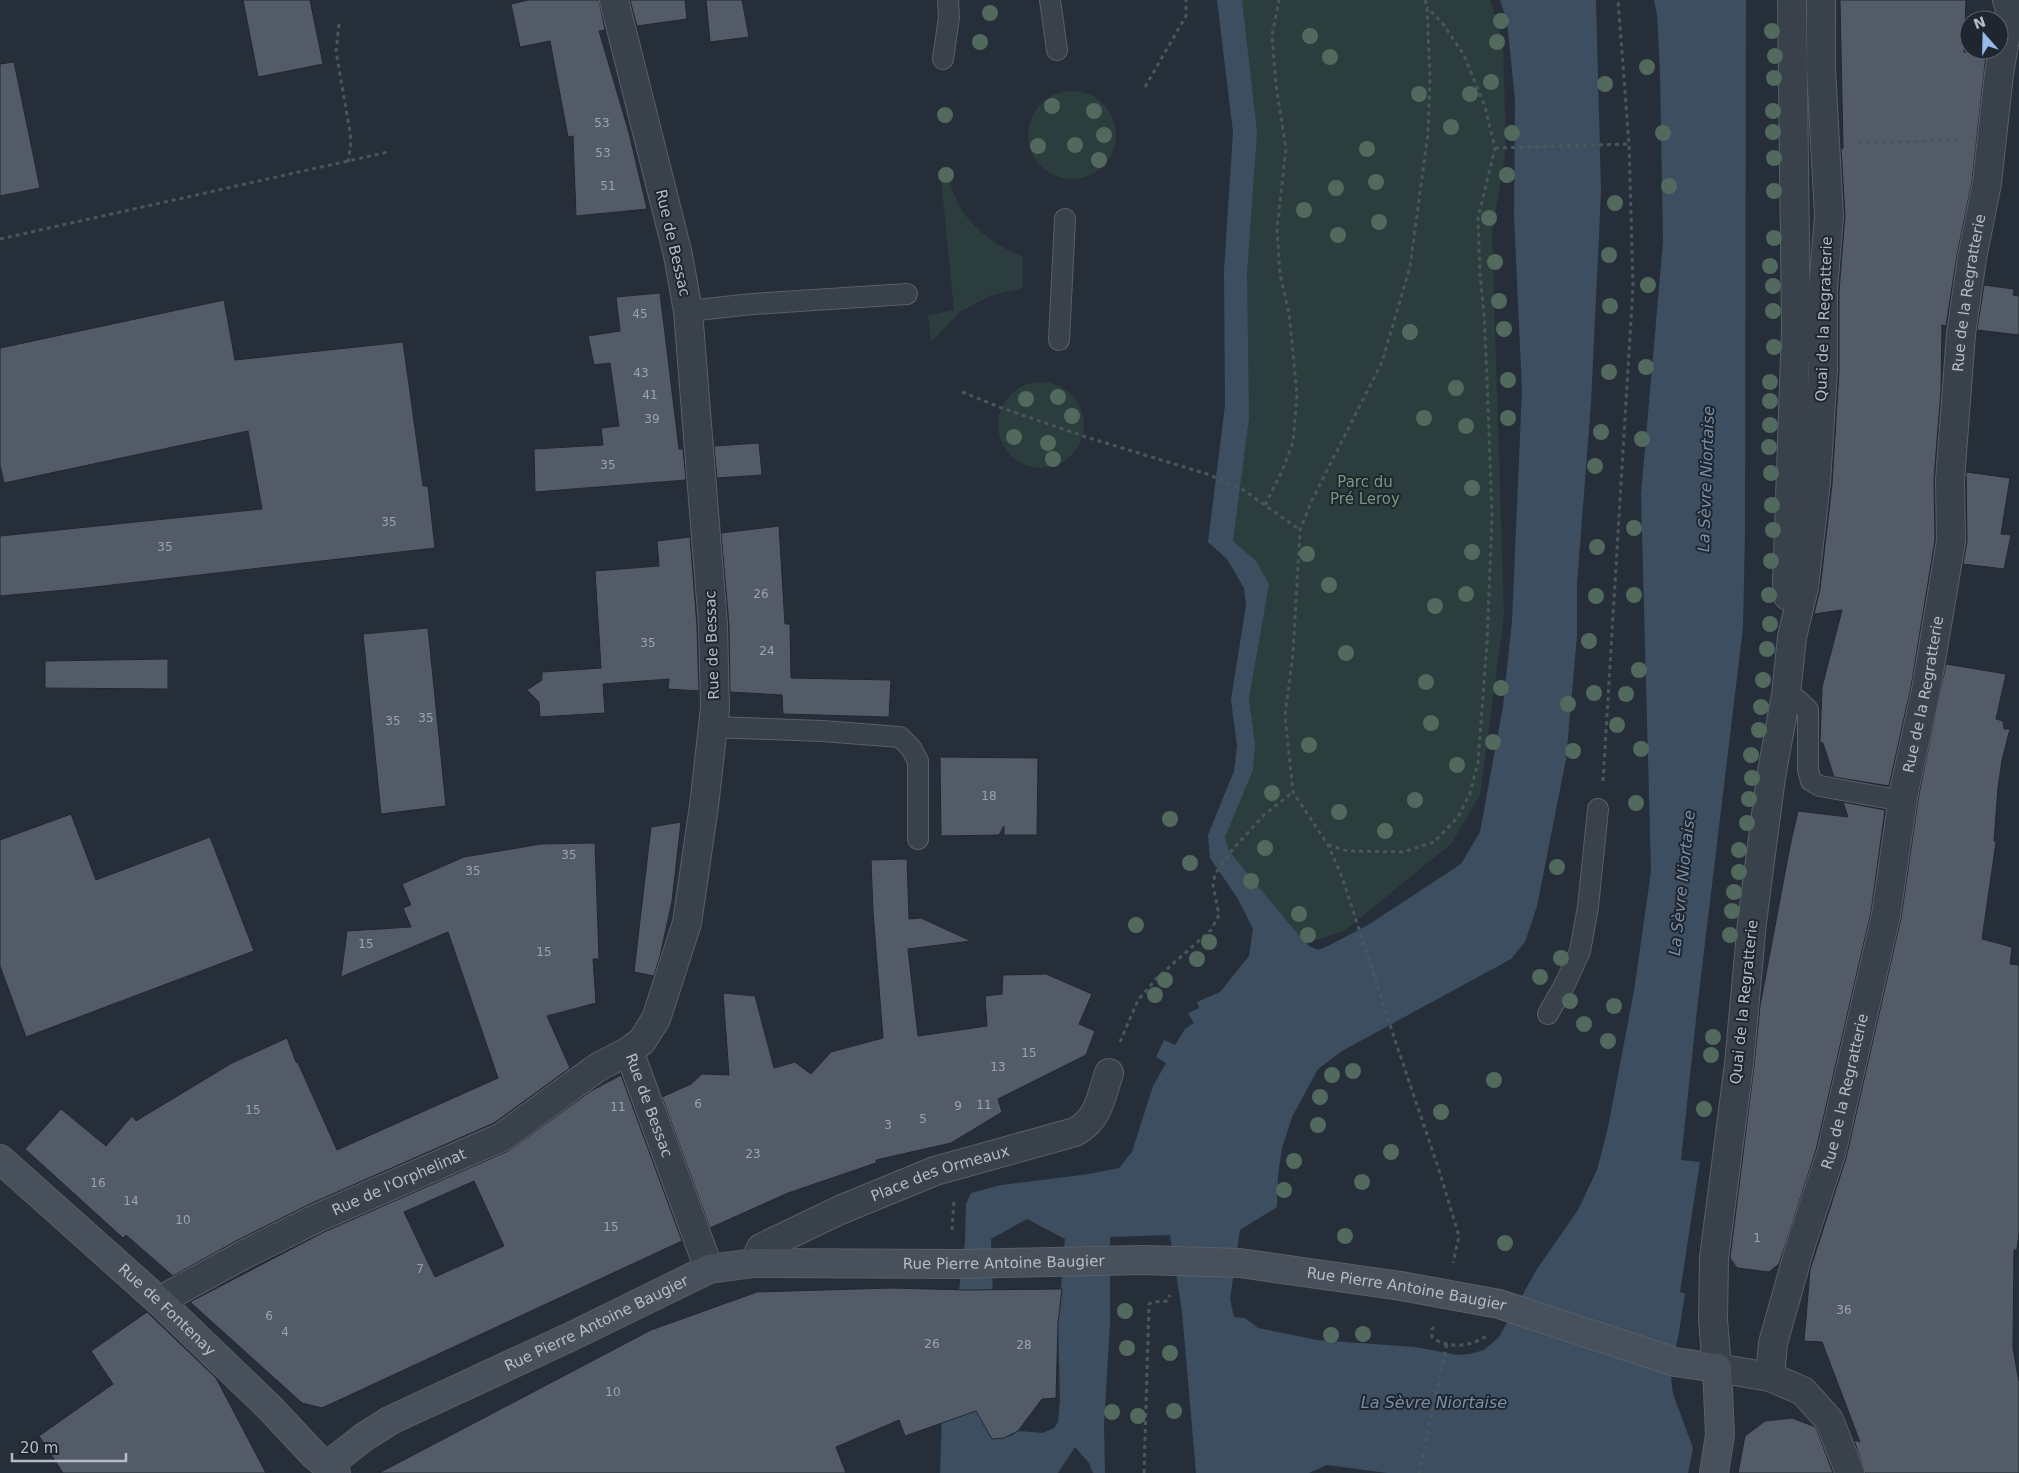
<svg xmlns="http://www.w3.org/2000/svg" width="2019" height="1473" font-family="'DejaVu Sans',sans-serif">
<rect width="100%" height="100%" fill="#262f39"/>
<path fill="#2b3d3c" d="M1238 0H1490L1503 42 1506 148 1492 234 1504 616 1480 795 1451 844 1344 931 1275 953 1218 851 1239 787 1238 714 1263 582 1225 540Z
M1028 135a44 44 0 1 1 88 0a44 44 0 1 1-88 0Z
M948 168C952 213 983 240 1023 257V288L992 295 961 311 931 342 928 315 954 310 940 169Z
M998 425a43 43 0 1 1 86 0a43 43 0 1 1-86 0Z"/>
<path fill="#3d4e60" fill-rule="evenodd" d="M1217 0H1242L1257 132 1247 274 1249 418 1233 541 1256 561 1269 584 1249 698 1255 745 1253 770 1225 837 1229 851 1296 932 1309 946 1318 950 1328 946 1368 925 1461 864 1480 832 1503 706 1512 621 1522 390 1514 216 1515 100 1507 21 1500 0H1596L1601 190 1599 235 1591 403 1577 584V636L1566 759 1537 906 1525 942 1511 959 1342 1051 1318 1069 1292 1117 1282 1148 1278 1175 1277 1207 1240 1230 1230 1299 1234 1317 1245 1318 1258 1328 1317 1340 1415 1347 1457 1355 1470 1354 1484 1350 1499 1337 1537 1269 1578 1210 1597 1170 1608 1127 1634 991 1651 871 1641 494 1663 242 1660 72 1657 15 1654 0H1746L1745 532 1743 628 1698 1001 1681 1160 1700 1162 1680 1292 1685 1294 1678 1338 1670 1369 1673 1394 1693 1448 1688 1473H1387L1327 1465 1309 1473H1196L1182 1312 1170 1235 1110 1237V1324L1104 1425 1105 1473H1093L1089 1463 1075 1447 1058 1473H940L943 1385 959 1290 965 1241 966 1204 971 1193 1001 1185 1089 1174 1119 1168 1132 1152 1153 1086 1166 1063 1156 1057 1164 1040 1175 1045 1185 1029 1194 1023 1188 1013 1199 1008 1197 1002 1220 992 1249 956 1253 929 1238 899 1210 858 1208 835 1234 771 1237 746 1231 700 1246 605 1244 588 1227 559 1208 542 1225 405 1224 270 1233 132ZM1027 1219 1065 1239 1058 1323 1060 1400 1058 1422 1054 1428 1043 1433 1018 1431 1011 1436 998 1438 991 1239Z"/>
<path fill="#525b67" stroke="#212831" fill-rule="evenodd" d="M243 0H310L323 64 258 77Z
M528 0H599L605 30 599 31 629 133 647 209 576 216 573 136 568 137 550 41 520 47 511 4Z
M630 0H685L687 19 637 26Z
M706 0H742L749 37 710 42Z
M1840 0H1966L1964 52 1986 55 1972 181 1957 255 1946 326 1942 325 1941 390 1934 479 1935 540 1911 687 1889 786 1834 777 1823 743 1820 742 1822 687 1842 610 1814 614 1820 589 1832 484 1839 371V291L1845 215 1841 149 1843 148Z
M14 62 40 188 0 196V64Z
M1984 285 2014 289 2013 295 2019 296V335L1977 330Z
M660 293 679 449H683L686 480 535 492 534 449 603 445 601 428 619 426 610 363 594 365 588 336 620 331 616 297Z
M224 300 235 360 403 342 423 486H428L435 548 77 589 0 596V536L262 509 248 431 4 483 0 465V348Z
M759 443 762 475 717 478 714 446Z
M1966 472 2010 478 2001 534 2011 535 2004 569 1963 564 1967 541Z
M779 526 785 624H790L791 678 891 680 889 717 783 714 782 695 730 692 729 625 721 533Z
M690 537 697 626 699 691 668 689 669 679 603 684 605 713 540 717 539 702 527 690 542 680V672L601 668 595 571 659 566 657 541Z
M428 628 446 806 381 814 363 634Z
M168 659V689L45 688V661Z
M1946 664 2006 674 1996 719 2003 721 2004 729H2010L2002 760 1998 788 1994 841 1996 842 1982 939 2012 947 2010 964 2019 965V1232L2017 1250H2014L2013 1348 2019 1382V1473H1865L1854 1440 1860 1442 1822 1342 1804 1341 1810 1270 1846 1158 1901 918 1919 794Z
M940 757 1038 758 1037 835H1004V826L999 835 941 836Z
M1843 802 1885 810 1871 912 1816 1150 1779 1264 1769 1272 1737 1268 1730 1258 1754 1066 1760 1006 1790 846 1798 811 1848 817Z
M71 814 96 880 210 837 254 951 26 1037 0 966V840Z
M681 822 672 901 660 956 654 976 634 972 651 827Z
M595 843 599 959H593L596 1003 547 1016 570 1068 494 1123 310 1204 236 1241 173 1276 126 1235 123 1238 25 1149 61 1109 106 1146 132 1116 136 1121 232 1063 287 1038 296 1062 298 1063 337 1150 498 1078 448 932 341 977 347 931 411 927 403 908 411 905 402 884 464 857 541 844Z
M907 859 909 919 921 918 971 941 908 949 918 1036 987 1026 985 996 1002 994 1003 975 1046 974 1092 994 1079 1024 1095 1031 1086 1055 998 1099 1002 1112 951 1143 876 1160V1163L788 1193 710 1228 662 1097 691 1084 702 1074 729 1075 723 993 755 996 774 1068 795 1062 811 1074 831 1052 883 1038 873 912 871 860Z
M621 1075 682 1241 322 1408 302 1403 190 1302 324 1232 508 1151 591 1091ZM474 1181 504 1246 435 1277 404 1212Z
M891 1288 967 1290 1062 1289 1058 1323 1056 1398 1042 1399 1018 1431 1004 1438 992 1439 976 1411 905 1436 899 1420 836 1447 846 1473H379L651 1330 757 1292Z
M147 1312 216 1378 266 1473H63L39 1436 113 1384 91 1351Z
M1792 1418 1813 1426 1816 1428 1833 1473H1738L1745 1436 1765 1421Z"/>
<g fill="none" stroke-linecap="round" stroke-linejoin="round">
<g stroke="#585f68" stroke-width="22">
<path id="lane" d="M1050 0 1057 50
M943 59 949 17 948 0
M688 311 752 304 907 294
M1059 340 1065 219
M1786 695 1799 701 1808 710V770L1811 781 1820 786 1903 801
M713 727 822 731 900 737 911 748 918 761V839
M1548 1014 1565 984 1580 951 1588 907 1598 809"/>
</g>
<g stroke="#585f68" stroke-width="30">
<g id="street">
<path d="M1821 0V69L1829 216 1823 290V370L1816 482 1804 587 1792 637 1786 695 1771 777 1752 922 1739 1064 1714 1258 1713 1320 1717 1368 1770 1377 1803 1391 1829 1420 1850 1473"/>
<path d="M1788 596 1787 584 1796 328 1792 0"/>
<path id="s1" d="M629 1051 709 1269"/>
<path id="s2" d="M754 1263 761 1248 840 1210 935 1171 1075 1132C1099 1119 1101 1097 1109 1073"/>
<path id="s3" d="M159 1301 243 1255 317 1218 502 1137 598 1067 629 1051 642 1041 656 1019 687 923 704 806 715 708 713 625 688 311 678 255 614 0"/>
<path id="s4" d="M1770 1377 1773 1343 1801 1244 1831 1154 1886 915 1904 791 1926 690 1951 541 1950 480 1961 334 1972 258 1987 183 1999 74 2010 9 2007 0"/>
</g>
</g>
<g stroke="#585f68" stroke-width="30">
<g id="secondary">
<path id="s5" d="M0 1159 159 1301 270 1408 314 1455 336 1473"/>
<path id="s6" d="M327 1466 364 1437 391 1420 568 1338 709 1269 754 1263 961 1264 1144 1260 1240 1263 1401 1286 1499 1304 1675 1362 1717 1368 1720 1435 1714 1473"/>
</g>
</g>
<path stroke="#48585a" stroke-width="3" stroke-dasharray="4 4" stroke-linecap="butt" d="M1425 0 1427 6 1430 78 1428 133 1410 267 1382 362 1312 500 1300 530 1293 653 1285 716 1293 792 1328 845 1342 877 1395 1040 1438 1167 1459 1236 1453 1263
M339 24 336 51 350 132 351 142 348 162
M1145 87 1186 16V0
M1858 143 1957 140
M1495 148 1629 144
M0 239 388 152
M962 392 1002 408 1083 436 1207 474 1242 489 1300 530
M1265 505 1281 473 1293 443 1297 394 1289 313 1280 275 1277 229 1286 149 1276 85 1272 36 1279 0
M1603 781 1633 286 1629 144 1618 0
M1328 845 1348 851 1403 852 1434 842 1458 817 1470 793 1478 762 1487 643 1492 516 1487 378 1484 314 1480 275 1478 218 1495 148 1485 107 1464 55 1443 24 1427 7
M1120 1042 1138 1000 1157 978 1211 930 1219 915 1213 885 1215 874 1233 849 1264 815 1293 792
M952 1230 954 1201
M1434 1327 1432 1329V1337C1446 1349 1472 1347 1486 1336
M1144 1473 1149 1304 1153 1302 1167 1301 1170 1295
M1419 1473 1447 1343"/>
<use href="#lane" stroke="#39414a" stroke-width="20"/>
<use href="#street" stroke="#39414a" stroke-width="28"/>
<use href="#secondary" stroke="#48505c" stroke-width="28"/>
</g>
<g fill="#52695e">
<circle cx="990" cy="13" r="8"/>
<circle cx="1501" cy="21" r="8"/>
<circle cx="1772" cy="31" r="8"/>
<circle cx="1310" cy="36" r="8"/>
<circle cx="980" cy="42" r="8"/>
<circle cx="1497" cy="42" r="8"/>
<circle cx="1775" cy="56" r="8"/>
<circle cx="1330" cy="57" r="8"/>
<circle cx="1647" cy="67" r="8"/>
<circle cx="1774" cy="78" r="8"/>
<circle cx="1491" cy="82" r="8"/>
<circle cx="1605" cy="84" r="8"/>
<circle cx="1419" cy="94" r="8"/>
<circle cx="1470" cy="94" r="8"/>
<circle cx="1052" cy="106" r="8"/>
<circle cx="1094" cy="111" r="8"/>
<circle cx="1773" cy="111" r="8"/>
<circle cx="945" cy="115" r="8"/>
<circle cx="1451" cy="127" r="8"/>
<circle cx="1773" cy="132" r="8"/>
<circle cx="1512" cy="133" r="8"/>
<circle cx="1663" cy="133" r="8"/>
<circle cx="1104" cy="135" r="8"/>
<circle cx="1075" cy="145" r="8"/>
<circle cx="1038" cy="146" r="8"/>
<circle cx="1367" cy="149" r="8"/>
<circle cx="1774" cy="158" r="8"/>
<circle cx="1099" cy="160" r="8"/>
<circle cx="946" cy="175" r="8"/>
<circle cx="1507" cy="175" r="8"/>
<circle cx="1376" cy="182" r="8"/>
<circle cx="1669" cy="186" r="8"/>
<circle cx="1336" cy="188" r="8"/>
<circle cx="1774" cy="191" r="8"/>
<circle cx="1615" cy="203" r="8"/>
<circle cx="1304" cy="210" r="8"/>
<circle cx="1489" cy="218" r="8"/>
<circle cx="1379" cy="222" r="8"/>
<circle cx="1338" cy="235" r="8"/>
<circle cx="1774" cy="238" r="8"/>
<circle cx="1609" cy="255" r="8"/>
<circle cx="1495" cy="262" r="8"/>
<circle cx="1770" cy="266" r="8"/>
<circle cx="1648" cy="285" r="8"/>
<circle cx="1773" cy="286" r="8"/>
<circle cx="1499" cy="301" r="8"/>
<circle cx="1610" cy="306" r="8"/>
<circle cx="1773" cy="311" r="8"/>
<circle cx="1504" cy="329" r="8"/>
<circle cx="1410" cy="332" r="8"/>
<circle cx="1774" cy="347" r="8"/>
<circle cx="1646" cy="367" r="8"/>
<circle cx="1609" cy="372" r="8"/>
<circle cx="1508" cy="380" r="8"/>
<circle cx="1770" cy="382" r="8"/>
<circle cx="1456" cy="388" r="8"/>
<circle cx="1058" cy="397" r="8"/>
<circle cx="1026" cy="399" r="8"/>
<circle cx="1770" cy="401" r="8"/>
<circle cx="1072" cy="416" r="8"/>
<circle cx="1424" cy="418" r="8"/>
<circle cx="1508" cy="418" r="8"/>
<circle cx="1770" cy="425" r="8"/>
<circle cx="1466" cy="426" r="8"/>
<circle cx="1601" cy="432" r="8"/>
<circle cx="1014" cy="437" r="8"/>
<circle cx="1642" cy="439" r="8"/>
<circle cx="1048" cy="443" r="8"/>
<circle cx="1769" cy="447" r="8"/>
<circle cx="1053" cy="459" r="8"/>
<circle cx="1595" cy="466" r="8"/>
<circle cx="1771" cy="473" r="8"/>
<circle cx="1472" cy="488" r="8"/>
<circle cx="1772" cy="505" r="8"/>
<circle cx="1634" cy="528" r="8"/>
<circle cx="1773" cy="530" r="8"/>
<circle cx="1597" cy="547" r="8"/>
<circle cx="1472" cy="552" r="8"/>
<circle cx="1307" cy="554" r="8"/>
<circle cx="1771" cy="561" r="8"/>
<circle cx="1329" cy="585" r="8"/>
<circle cx="1466" cy="594" r="8"/>
<circle cx="1634" cy="595" r="8"/>
<circle cx="1769" cy="595" r="8"/>
<circle cx="1596" cy="596" r="8"/>
<circle cx="1435" cy="606" r="8"/>
<circle cx="1770" cy="624" r="8"/>
<circle cx="1589" cy="641" r="8"/>
<circle cx="1767" cy="649" r="8"/>
<circle cx="1346" cy="653" r="8"/>
<circle cx="1639" cy="670" r="8"/>
<circle cx="1763" cy="680" r="8"/>
<circle cx="1426" cy="682" r="8"/>
<circle cx="1501" cy="688" r="8"/>
<circle cx="1594" cy="693" r="8"/>
<circle cx="1626" cy="694" r="8"/>
<circle cx="1568" cy="704" r="8"/>
<circle cx="1761" cy="707" r="8"/>
<circle cx="1431" cy="723" r="8"/>
<circle cx="1617" cy="725" r="8"/>
<circle cx="1759" cy="730" r="8"/>
<circle cx="1493" cy="742" r="8"/>
<circle cx="1309" cy="745" r="8"/>
<circle cx="1641" cy="749" r="8"/>
<circle cx="1573" cy="751" r="8"/>
<circle cx="1751" cy="755" r="8"/>
<circle cx="1457" cy="765" r="8"/>
<circle cx="1752" cy="778" r="8"/>
<circle cx="1272" cy="793" r="8"/>
<circle cx="1749" cy="799" r="8"/>
<circle cx="1415" cy="800" r="8"/>
<circle cx="1636" cy="803" r="8"/>
<circle cx="1339" cy="812" r="8"/>
<circle cx="1170" cy="819" r="8"/>
<circle cx="1747" cy="823" r="8"/>
<circle cx="1385" cy="831" r="8"/>
<circle cx="1265" cy="848" r="8"/>
<circle cx="1739" cy="850" r="8"/>
<circle cx="1190" cy="863" r="8"/>
<circle cx="1557" cy="867" r="8"/>
<circle cx="1739" cy="872" r="8"/>
<circle cx="1251" cy="881" r="8"/>
<circle cx="1734" cy="892" r="8"/>
<circle cx="1732" cy="911" r="8"/>
<circle cx="1299" cy="914" r="8"/>
<circle cx="1136" cy="925" r="8"/>
<circle cx="1308" cy="935" r="8"/>
<circle cx="1730" cy="935" r="8"/>
<circle cx="1209" cy="942" r="8"/>
<circle cx="1561" cy="958" r="8"/>
<circle cx="1197" cy="959" r="8"/>
<circle cx="1540" cy="977" r="8"/>
<circle cx="1165" cy="980" r="8"/>
<circle cx="1155" cy="995" r="8"/>
<circle cx="1570" cy="1001" r="8"/>
<circle cx="1614" cy="1006" r="8"/>
<circle cx="1584" cy="1024" r="8"/>
<circle cx="1713" cy="1037" r="8"/>
<circle cx="1608" cy="1041" r="8"/>
<circle cx="1711" cy="1055" r="8"/>
<circle cx="1353" cy="1071" r="8"/>
<circle cx="1332" cy="1075" r="8"/>
<circle cx="1494" cy="1080" r="8"/>
<circle cx="1320" cy="1097" r="8"/>
<circle cx="1704" cy="1109" r="8"/>
<circle cx="1441" cy="1112" r="8"/>
<circle cx="1318" cy="1125" r="8"/>
<circle cx="1391" cy="1152" r="8"/>
<circle cx="1294" cy="1161" r="8"/>
<circle cx="1362" cy="1182" r="8"/>
<circle cx="1284" cy="1190" r="8"/>
<circle cx="1345" cy="1236" r="8"/>
<circle cx="1505" cy="1243" r="8"/>
<circle cx="1125" cy="1311" r="8"/>
<circle cx="1363" cy="1334" r="8"/>
<circle cx="1331" cy="1335" r="8"/>
<circle cx="1127" cy="1348" r="8"/>
<circle cx="1170" cy="1353" r="8"/>
<circle cx="1174" cy="1411" r="8"/>
<circle cx="1112" cy="1412" r="8"/>
<circle cx="1138" cy="1416" r="8"/>
</g>
<g text-anchor="middle" dominant-baseline="central" stroke-width="4" stroke-linejoin="round" paint-order="stroke">
<g font-size="12" fill="#9ca4ae">
<text x="602" y="123">53</text>
<text x="603" y="153">53</text>
<text x="608" y="186">51</text>
<text x="640" y="314">45</text>
<text x="641" y="373">43</text>
<text x="650" y="395">41</text>
<text x="652" y="419">39</text>
<text x="608" y="465">35</text>
<text x="389" y="522">35</text>
<text x="165" y="547">35</text>
<text x="761" y="594">26</text>
<text x="648" y="643">35</text>
<text x="767" y="651">24</text>
<text x="426" y="718">35</text>
<text x="393" y="721">35</text>
<text x="989" y="796">18</text>
<text x="569" y="855">35</text>
<text x="473" y="871">35</text>
<text x="366" y="944">15</text>
<text x="544" y="952">15</text>
<text x="1029" y="1053">15</text>
<text x="998" y="1067">13</text>
<text x="698" y="1104">6</text>
<text x="984" y="1105">11</text>
<text x="958" y="1106">9</text>
<text x="618" y="1107">11</text>
<text x="253" y="1110">15</text>
<text x="923" y="1119">5</text>
<text x="888" y="1125">3</text>
<text x="753" y="1154">23</text>
<text x="98" y="1183">16</text>
<text x="131" y="1201">14</text>
<text x="183" y="1220">10</text>
<text x="611" y="1227">15</text>
<text x="1757" y="1238">1</text>
<text x="420" y="1269">7</text>
<text x="1844" y="1310">36</text>
<text x="269" y="1316">6</text>
<text x="285" y="1332">4</text>
<text x="932" y="1344">26</text>
<text x="1024" y="1345">28</text>
<text x="613" y="1392">10</text>
</g>
<g font-size="15" fill="#b5bcc5" stroke="#1f262f">
<text transform="translate(673 243) rotate(77)">Rue de Bessac</text>
<text stroke="none"><textPath href="#s4" startOffset="1106">Rue de la Regratterie</textPath></text>
<text transform="translate(1824 319) rotate(-88)">Quai de la Regratterie</text>
<text transform="translate(712 645) rotate(-92)">Rue de Bessac</text>
<text stroke="none"><textPath href="#s4" startOffset="701">Rue de la Regratterie</textPath></text>
<text transform="translate(1744 1002) rotate(-84)">Quai de la Regratterie</text>
<text stroke="none"><textPath href="#s4" startOffset="296">Rue de la Regratterie</textPath></text>
<text stroke="none"><textPath href="#s1" startOffset="58">Rue de Bessac</textPath></text>
<text stroke="none"><textPath href="#s2" startOffset="211">Place des Ormeaux</textPath></text>
<text stroke="none"><textPath href="#s3" startOffset="268">Rue de l'Orphelinat</textPath></text>
<text stroke="none"><textPath href="#s6" startOffset="726">Rue Pierre Antoine Baugier</textPath></text>
<text stroke="none"><textPath href="#s6" startOffset="1131">Rue Pierre Antoine Baugier</textPath></text>
<text stroke="none"><textPath href="#s5" startOffset="225">Rue de Fontenay</textPath></text>
<text stroke="none"><textPath href="#s6" startOffset="306">Rue Pierre Antoine Baugier</textPath></text>
</g>
<g font-size="15" fill="#76987d" stroke="#1f262f">
<text x="1365" y="482">Parc du<tspan x="1365" dy="17">Pré Leroy</tspan></text>
</g>
<g font-size="16" font-style="italic" fill="#798ea5" stroke="#1f262f">
<text transform="translate(1706 479) rotate(-88)">La Sèvre Niortaise</text>
<text transform="translate(1682 883) rotate(-84)">La Sèvre Niortaise</text>
<text x="1434" y="1402">La Sèvre Niortaise</text>
</g>
</g>
<g transform="translate(1984 35) rotate(340)"><circle r="24" fill="#1f262f" stroke="#5b626b"/>
<path d="M0-4L9 19L0 12L-9 19Z" fill="#95b9eb"/>
<text y="-8" font-size="14" font-weight="bold" text-anchor="middle" fill="#b5bcc5">N</text>
</g>
<path d="M12 1453v8h114v-8" fill="none" stroke="#b5bcc5" stroke-width="2.5"/>
<text x="20" y="1453" font-size="15" fill="#b5bcc5" stroke="#1f262f" stroke-width="4" paint-order="stroke">20 m</text>
</svg>
